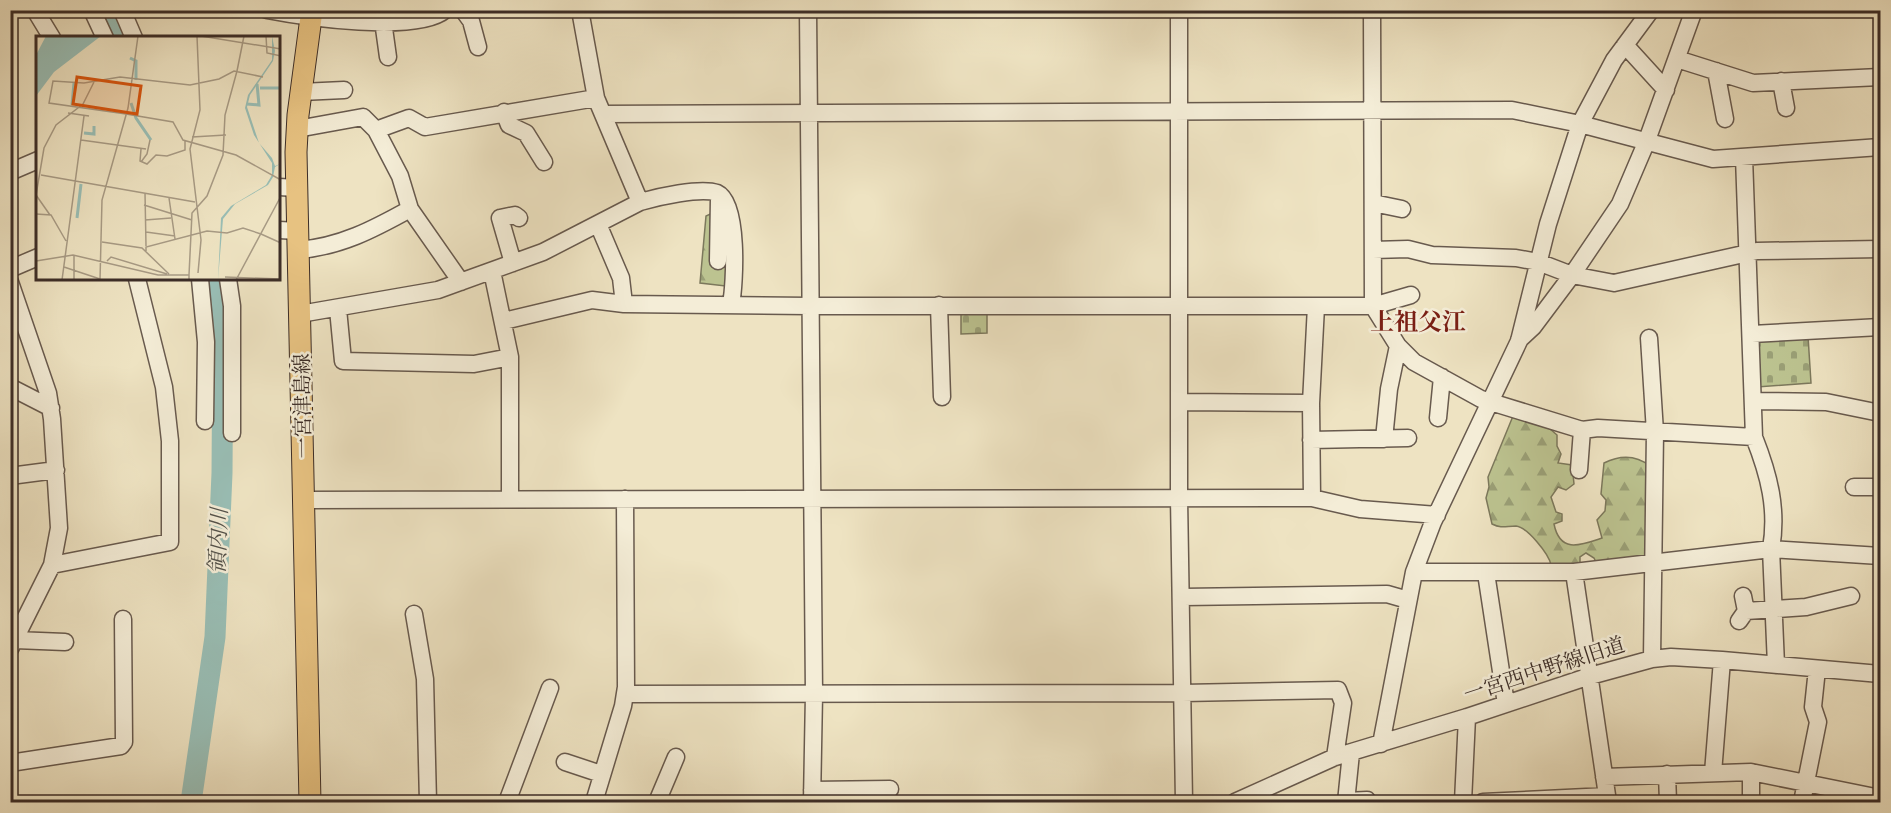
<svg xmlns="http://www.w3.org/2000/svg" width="1891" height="813" font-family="'EB Garamond','Noto Serif JP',serif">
<defs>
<pattern id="forest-firs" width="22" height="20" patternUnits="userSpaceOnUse" patternTransform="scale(1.5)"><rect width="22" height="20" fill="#bcc390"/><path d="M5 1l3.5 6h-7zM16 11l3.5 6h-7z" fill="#9a9f76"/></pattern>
<pattern id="cemetery-stones" width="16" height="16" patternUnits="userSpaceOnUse" patternTransform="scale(1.5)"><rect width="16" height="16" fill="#bcc390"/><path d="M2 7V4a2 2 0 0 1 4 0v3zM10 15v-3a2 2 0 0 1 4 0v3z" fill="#9a9f76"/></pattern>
</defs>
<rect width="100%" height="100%" fill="#eee3c2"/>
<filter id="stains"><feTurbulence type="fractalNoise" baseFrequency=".00333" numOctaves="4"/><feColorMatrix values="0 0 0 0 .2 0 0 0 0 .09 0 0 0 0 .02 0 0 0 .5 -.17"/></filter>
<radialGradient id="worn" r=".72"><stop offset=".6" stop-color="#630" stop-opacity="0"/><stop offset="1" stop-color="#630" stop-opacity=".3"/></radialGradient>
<path fill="url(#forest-firs)" stroke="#7c785c" stroke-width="1.5" d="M719 210 734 287 700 283 706 216Z
M1513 416 1542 422 1557 435V446L1561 454 1558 463 1572 465 1574 484 1566 490 1558 487 1551 497 1556 512 1562 514V521L1554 524C1560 554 1581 545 1602 538L1597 520 1605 511 1606 500 1601 494 1604 463C1620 455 1636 455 1650 466L1649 557 1599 569 1594 558 1586 553 1580 557V565H1551C1549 554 1527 527 1516 526 1506 526 1502 529 1492 524L1486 498 1489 487 1488 477Z"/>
<path fill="url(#cemetery-stones)" stroke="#7c785c" stroke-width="1.5" d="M961 312H987V333L961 334Z
M1755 335 1808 336 1811 383 1757 387Z"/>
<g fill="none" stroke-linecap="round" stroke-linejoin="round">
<path stroke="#99beb5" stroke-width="21" d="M107 10 120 38
M191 802 215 637 222 473 223 323 215 279"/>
<g stroke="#685a4e" stroke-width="19">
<path id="minor" d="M35 10 52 38
M92 10 105 38
M122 10 134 38
M267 10C303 17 417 34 445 10
M463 10 471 21 478 47
M580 10 596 98 640 202
M808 10 814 694 812 802
M1179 10V498L1184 802
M1372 10 1373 306 1398 346 1414 362 1481 399 1582 430 1598 428 1754 437
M383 21 388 57
M1625 45 1666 90
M1677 59 1753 83 1880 77
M1716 71 1725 119
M1781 81 1786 108
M301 92 344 90
M504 112 509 125 526 133 544 162
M603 114 1512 110 1580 124 1713 159 1880 147
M297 129 363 117 376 130 400 176 410 209 461 282
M376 130 409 118 425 127 596 98
M1744 157 1754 437C1769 475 1778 509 1771 549L1776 665
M10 172 38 160
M279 187 297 188
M1373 203 1402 209
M598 224 621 278 624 304
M279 230 298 231
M298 250C340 247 374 229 410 209
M1373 250 1408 249 1432 255 1516 258 1538 262 1572 275 1614 283 1757 251 1880 249
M718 261 719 198
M513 263 500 218 515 215 519 218
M10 269 38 257
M492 271 510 357V499
M200 279 206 342 205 421
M228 279 232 306V433
M10 282 48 393 52 419 59 528 52 565 10 649
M939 305 942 397
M338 309 343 361 474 364 510 357
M300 314 438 290 543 252 640 202C657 197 701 187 717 193 739 203 735 283 731 304
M504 321 592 300 624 304 809 306H1373L1411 295
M1752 334 1880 327
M1649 338 1655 432 1652 659
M1519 340 1533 327 1572 275 1620 204 1646 143 1694 10
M10 387 51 408
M1754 401 1826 402 1880 413
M1180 402 1311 403
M1438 418 1442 377
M1384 439 1389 389 1398 346
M1311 440 1408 438
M1579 470 1582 430
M10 476 56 470
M1854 487H1880
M1312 498 1311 403 1316 306
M304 500 1312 498 1360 509 1437 515
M52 565 170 542V441L164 387 137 279
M1414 572H1574L1771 549 1880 556
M1574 572 1608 802
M1486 573 1506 704
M1183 597 1387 594 1408 600
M1746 611 1806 607 1851 596
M414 614 425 679 428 802
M1739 621 1746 611 1743 596
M15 640 65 642
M625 694 1183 693 1338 690 1343 703 1335 757
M1381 744 1414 572 1433 522 1519 341 1548 224 1580 124 1614 60 1651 10
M565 762 601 774
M10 763 121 746 124 742 123 619
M1713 773 1722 660
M1667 774 1668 802
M1604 777 1751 772 1880 798
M812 790 890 789
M1346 801 1367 800 1368 802
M507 802 550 688
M594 802 623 706 626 687 625 499
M657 802 676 757
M1235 802 1335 757 1467 717 1590 676 1652 659 1671 657 1722 660 1880 674
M1346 802 1351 753
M1463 802 1467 717
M1483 802 1607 796
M1751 802V772
M1802 802 1818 722 1813 707 1817 669"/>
</g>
<g stroke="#3c2d27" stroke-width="23">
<path id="major" d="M310 802 296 152 298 115 312 10"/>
</g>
<use href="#minor" stroke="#f4edd7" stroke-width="16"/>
<use href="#major" stroke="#e7c281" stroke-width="21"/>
</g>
<g text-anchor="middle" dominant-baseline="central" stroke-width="5" stroke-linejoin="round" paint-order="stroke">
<g font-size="21" fill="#3c2d27" stroke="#f4edd7">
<text transform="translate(302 406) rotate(-91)">一宮津島線</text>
<text transform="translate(1544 669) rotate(-18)">一宮西中野線旧道</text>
</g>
<g font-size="22" font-style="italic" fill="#53514a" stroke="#f4edd7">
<text transform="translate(218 541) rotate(-88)">領内川</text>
</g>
<g font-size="24" font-weight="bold" fill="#7a1f14" stroke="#f4edd7">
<text x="1418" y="321">上祖父江</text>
</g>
</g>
<g transform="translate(36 36)">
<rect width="244" height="244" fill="#eee3c2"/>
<path d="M10 0H65L18 36 0 60V19ZM236 0 239 15 237 25 214 59 211 71 223 107 236 122 239 130 244 128 239 131 237 141 232 149 199 168 187 183 182 244 185 182 195 170 230 149 236 139V127L218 99 209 72 212 59 236 24Z" fill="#99beb5"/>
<path fill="none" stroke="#99beb5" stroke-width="3" d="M94 22 100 25V44M224 52H245M95 67 100 82 115 104M211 68 223 69 221 48M36 69 38 47M48 97 58 98V90M41 182 45 148"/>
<path fill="none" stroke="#a79a84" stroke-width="1.5" d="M161 0 164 74 154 113 165 204 162 237M165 0 245 13M230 0 231 17 245 20M201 35 208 0M32 77 53 80M90 78 13 67 17 45 48 47 84 41 154 49 183 43 198 35 227 41M90 78 137 86 147 104 200 119 245 144M156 101 190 99M45 104 110 113M105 113 104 125 111 128 120 119 131 120 149 114V105M105 126 111 118 114 104M5 139 159 166M109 157 110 210M133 162 139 203M108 169 156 184M0 178 15 179 30 205M14 179 0 159 8 112 20 89 47 68 58 46M109 184 135 182M110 196 139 200M225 198 245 207M66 206 106 212 133 238M110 215V211L171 195 191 197 207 192 225 198M0 225 37 219 122 239H153V244M71 225 75 221 131 238M28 231 64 243M153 239 156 177 171 160 187 119 189 79 201 35M189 241 244 243M26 244 48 80M38 244V219M64 244 66 164 92 72 102 0M119 244H145M200 244 245 160"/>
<path fill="#d7550f" fill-opacity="0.15" stroke="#d7550f" stroke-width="3" d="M41 41 105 50 101 78 37 68Z"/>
<rect width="244" height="244" fill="none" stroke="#3c2d27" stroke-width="3"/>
</g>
<rect width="1891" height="813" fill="none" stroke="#eee3c2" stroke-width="36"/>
<rect x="12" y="12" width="1867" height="789" fill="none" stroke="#3c2d27" stroke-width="3"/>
<rect x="18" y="18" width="1855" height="777" fill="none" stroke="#3c2d27" stroke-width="1.5"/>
<rect width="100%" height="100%" filter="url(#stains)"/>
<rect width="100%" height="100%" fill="url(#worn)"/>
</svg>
